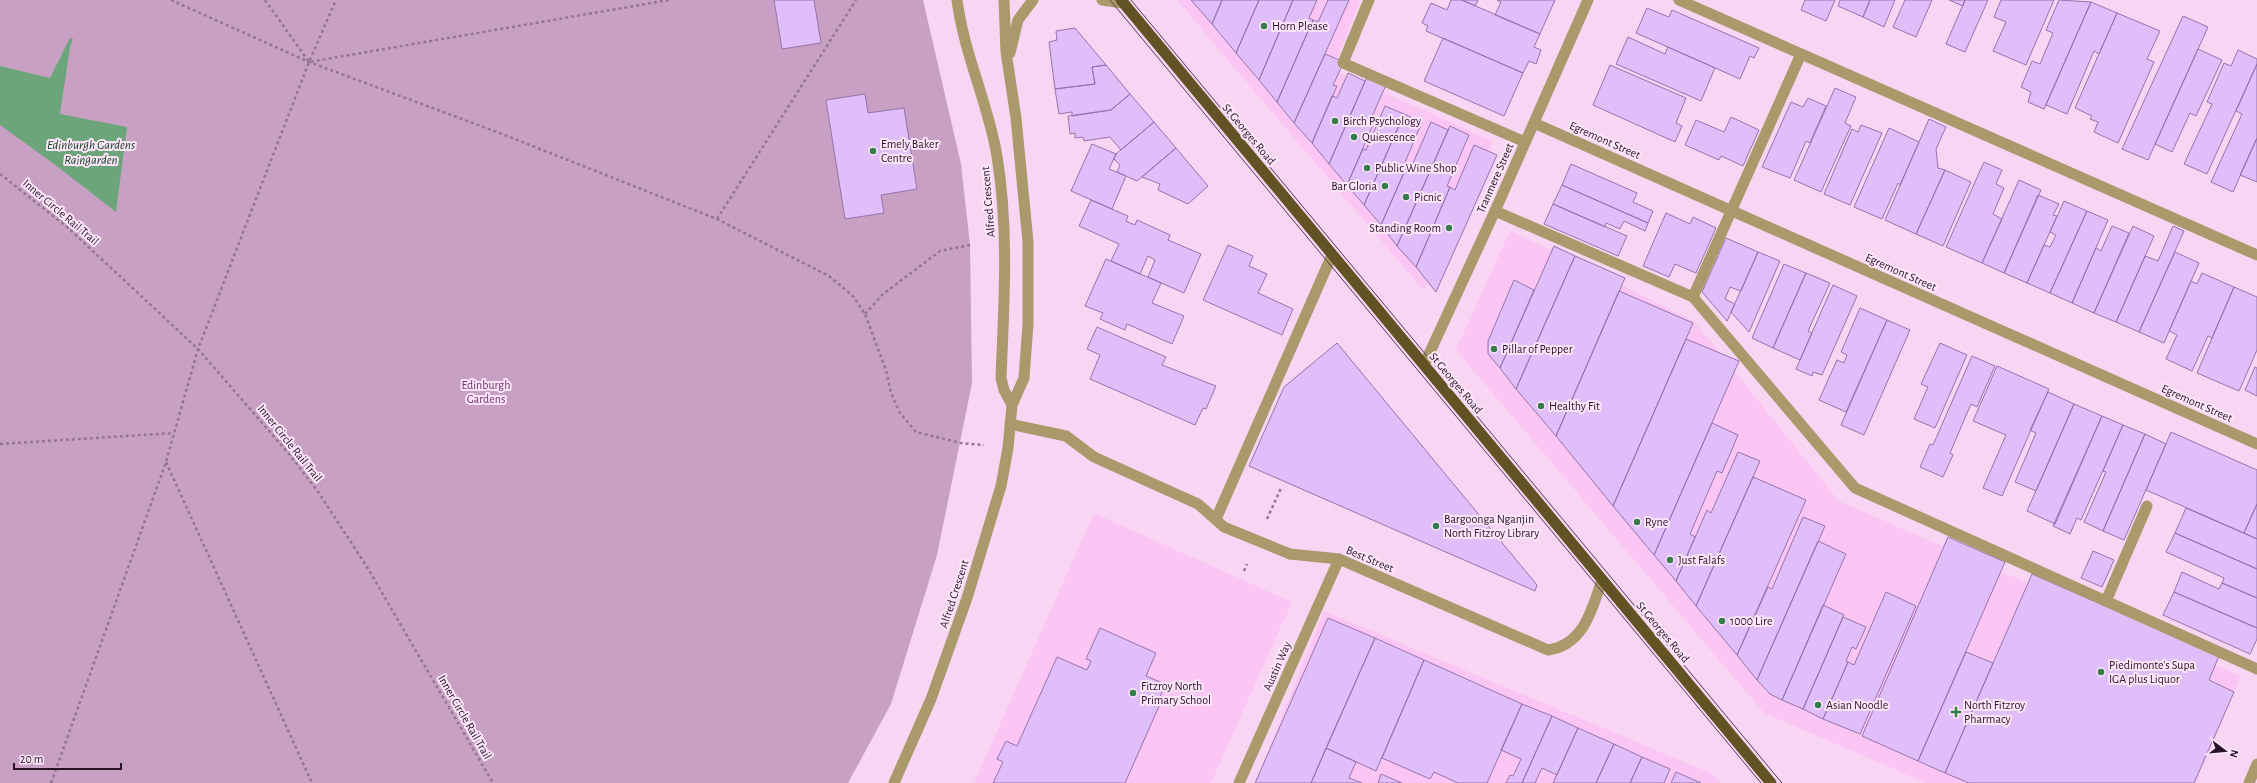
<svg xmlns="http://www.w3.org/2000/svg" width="2257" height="783" font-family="'Alegreya Sans',sans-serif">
<rect width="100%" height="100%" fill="#f9d5f4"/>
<path fill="#fbc6f4" d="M1177 0H1360L1333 70 1493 141 1424 291Z
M1510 230 1694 321 1839 501 2241 676 2196 783H1926L1764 713 1456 350Z
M1094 513 1292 602 1211 783H974Z
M1324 611 1713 774 1720 783H1255Z"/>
<path fill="#c8a0c3" d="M0 0H923L961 164 970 245 972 383 937 555 891 704 848 783H0Z"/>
<path fill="#6ca57a" d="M70 38 73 39 70 47 60 114 127 127 116 212 54 164 0 125V66L50 78Z"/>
<path fill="#e0bef9" stroke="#9673ae" d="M774 0H814L821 43 782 49Z
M1191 0H1222L1212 24Z
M1222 0H1259L1236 53 1212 24Z
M1259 0H1293L1259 80 1236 53Z
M1293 0H1317L1309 18 1313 20 1277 102 1259 80Z
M1328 0H1349L1294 123 1277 102 1313 20 1318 22Z
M1451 0H1462L1540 34 1534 47 1541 50 1536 64 1529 61 1523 73 1426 31 1428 26 1422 23 1431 3 1447 10Z
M1462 0H1478L1475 6Z
M1497 0H1555L1540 34 1495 15 1501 2Z
M1805 0H1835L1826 21 1801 10Z
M1840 0H1870L1863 17 1838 6Z
M1870 0H1895L1884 27 1863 17Z
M1905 0H1932L1916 37 1893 27Z
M1949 0H1965L1963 6Z
M1965 0H1988L1965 52 1946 44Z
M2001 0H2054L2026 65 1993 51 2006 22 1994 17Z
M2059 0 2091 2 2044 109 2028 102 2031 92 2021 87 2032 61 2040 64 2053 33 2046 30Z
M2091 2 2117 13 2099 54 2094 51 2067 114 2046 105Z
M1647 8 1669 17 1672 10 1759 48 1754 58 1750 56 1740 79 1636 33Z
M2117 13 2160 31 2147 59 2154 62 2118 143 2094 132 2098 122 2090 119 2092 116 2075 108Z
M2183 16 2208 27 2148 160 2122 149Z
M1075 28 1106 65 1092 67 1095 84 1055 89 1049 42 1057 40 1056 31Z
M1628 37 1665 54 1668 47 1715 68 1701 101 1616 64Z
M1443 38 1523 73 1504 116 1424 81Z
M2198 49 2222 60 2196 116 2190 113 2172 152 2155 144Z
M2238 50 2257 59V64L2207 174 2184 164 2212 104 2207 102 2224 63 2231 66Z
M1325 54 1344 62 1333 85 1337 86 1312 143 1294 123Z
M2257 64V138L2233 192 2211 182 2242 114 2236 111Z
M1106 65 1130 94 1111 110 1072 116V112L1059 114 1055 89 1095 84 1092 67Z
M1610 65 1686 98 1676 123 1682 126 1675 142 1593 105Z
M1348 73 1365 81 1329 164 1312 143 1332 96 1337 98Z
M1367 77 1386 85 1369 123 1373 125 1347 185 1329 164Z
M1835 88 1856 97 1845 123 1851 126 1821 192 1794 180Z
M865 94 868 113 904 108 917 189 881 195 884 213 845 219 826 100Z
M1130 94 1154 122 1121 150 1110 137 1084 141 1083 137 1075 138V133L1070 134 1068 116 1111 110Z
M1808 98 1826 106 1810 143 1806 141 1790 178 1762 167 1791 102 1803 107Z
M1385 106 1404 114 1364 205 1347 185 1363 149 1366 150Z
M1404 114 1422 122 1403 167 1406 168 1381 225 1364 205Z
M1731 117 1759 130 1743 166 1721 156 1719 160 1685 145 1696 120 1724 132Z
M1929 119 1946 127 1936 149 1938 168 1945 170 1916 234 1885 220Z
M1154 122 1176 148 1137 181 1117 172 1120 165 1114 159 1116 154Z
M1431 122 1448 130 1397 246 1381 225 1406 168 1410 170Z
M1861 125 1882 133 1850 205 1824 194 1852 129 1858 132Z
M1450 126 1469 135 1447 186 1450 187 1416 267 1397 246Z
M1889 128 1919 142 1900 185 1898 183 1882 219 1854 207Z
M2257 138V182L2240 175Z
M1092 144 1116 154 1109 169 1126 176 1112 209 1071 191Z
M1474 145 1497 155 1436 292 1416 267 1450 187 1455 190Z
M1176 148 1208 186 1188 204 1158 190 1160 184 1142 177Z
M1984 162 2002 170 1996 184 2004 188 1993 214 2002 219 1982 263 1946 247Z
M1571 164 1637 193 1633 202 1653 211 1648 223 1562 185Z
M1945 170 1971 182 1943 246 1916 234Z
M2019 180 2041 190 2004 273 1982 263Z
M1562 185 1648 223 1645 231 1624 221 1620 229 1606 223 1605 227 1553 204Z
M2038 195 2059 204 2053 215 2057 216 2027 283 2004 273Z
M1091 200 1128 216 1126 221 1135 225 1137 220 1170 235 1168 240 1201 254 1184 293 1148 277 1155 260 1148 256 1140 274 1111 261 1119 244 1079 226Z
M2064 201 2087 211 2050 293 2027 283 2044 245 2050 247 2056 235 2050 232Z
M1553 204 1627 236 1618 256 1544 224Z
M2087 211 2108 220 2072 303 2050 293Z
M1666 213 1690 224 1693 217 1716 228 1696 273 1675 264 1669 277 1643 266Z
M2112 226 2129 233 2094 313 2072 303 2096 248 2101 251Z
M2133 226 2154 236 2116 322 2094 313Z
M2173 226 2184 231 2139 332 2116 322 2145 256 2158 261Z
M1726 238 1758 252 1741 291 1730 287 1725 299 1735 304 1727 321 1702 292Z
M1228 245 1253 256 1249 266 1267 274 1258 293 1293 309 1282 335 1203 300Z
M1554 246 1575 256 1516 389 1500 368Z
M1758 252 1780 261 1749 332 1731 312Z
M2175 252 2199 263 2164 343 2139 332Z
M1575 256 1625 278 1556 436 1516 389Z
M1106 259 1161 283 1152 303 1184 316 1172 344 1127 324 1125 330 1100 319 1103 313 1085 306Z
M1784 264 1806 273 1773 348 1752 338Z
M1806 273 1830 283 1808 331 1812 333 1800 360 1773 348Z
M2202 273 2234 287 2212 338 2208 336 2192 371 2166 359 2177 335 2169 331 2191 281 2197 284Z
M1514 280 1534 290 1500 368 1488 354V341Z
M1833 285 1857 296 1822 375 1813 372 1812 376 1796 369Z
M2234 287 2257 297V350L2239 391 2197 373Z
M1619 291 1693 323 1613 506 1556 436Z
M1860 308 1887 320 1846 412 1819 400 1837 360 1844 363 1847 355 1841 352Z
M1887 320 1910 330 1864 435 1841 425Z
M1097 327 1166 357 1162 365 1216 386 1206 409 1203 408 1195 425 1090 379 1100 355 1087 349Z
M1686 339 1739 361 1654 555 1613 506Z
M1337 343 1537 585 1535 591 1249 466 1284 387Z
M1940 343 1967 355 1935 428 1914 419 1928 387 1921 384Z
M1972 356 1995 366 1977 407 1971 404 1950 453 1953 455 1943 477 1920 467 1930 444 1933 445Z
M1997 366 2049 389 2002 496 1983 488 2006 435 1973 421Z
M2255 367 2257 368V396L2245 390Z
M2048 392 2074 404 2036 491 2015 482 2036 433 2030 430Z
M2074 404 2102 416 2055 524 2027 511Z
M2102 416 2123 425 2081 520 2077 518 2070 534 2053 526Z
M1712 423 1738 435 1722 473 1717 471 1690 534 1695 537 1676 581 1654 555Z
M2123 425 2145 434 2103 531 2084 522 2106 472 2103 471Z
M2171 432 2257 470V504L2244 533 2146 490Z
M2145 434 2166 444 2124 540 2103 531Z
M1738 452 1760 461 1696 606 1676 581 1707 510 1711 513Z
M1753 477 1806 500 1737 655 1696 606Z
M2257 504V539L2244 533Z
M2186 508 2257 539V569L2175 533Z
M1803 517 1825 526 1757 680 1737 655 1768 587 1772 589Z
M2175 533 2257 569V598L2222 583 2224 578 2166 552Z
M1948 537 2005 562 1918 761 1862 736Z
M1818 541 1846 554 1782 700 1770 694 1757 680Z
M2093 551 2114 560 2102 587 2081 578Z
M2182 572 2219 589 2222 583 2257 598V628L2174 592Z
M2032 574 2219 656 2209 680 2234 692 2194 783H1969L1945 773Z
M1886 592 1916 606 1860 734 1823 719 1848 662 1854 665Z
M2174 592 2257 628V639L2250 654 2163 615Z
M1823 605 1844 615 1803 709 1782 700Z
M1843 617 1866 627 1856 649 1852 647 1846 661 1848 662 1823 719 1803 709Z
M1328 618 1375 638 1311 783H1255Z
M1100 628 1156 653 1146 676 1165 684 1158 702 1160 704 1125 783H993L1003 762 997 759 1006 741 1017 746 1057 657 1087 670 1091 661 1086 659Z
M1375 638 1424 660 1376 771 1326 748Z
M1966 652 1993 663 1945 773 1918 761Z
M1424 660 1522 704 1487 783H1458L1434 772 1430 779 1382 758Z
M1522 704 1552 716 1522 783H1506L1510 775 1513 776 1521 759 1501 750Z
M1552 716 1578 728 1557 775 1542 768 1535 783H1522Z
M1578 728 1614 744 1596 783H1553Z
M1614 744 1642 757 1630 783H1596Z
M1326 748 1356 762 1349 778 1362 783H1311Z
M1642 757 1670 769 1664 783H1630Z
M1676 772 1701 783H1671Z
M1381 774 1402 783H1378Z"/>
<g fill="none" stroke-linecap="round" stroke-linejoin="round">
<path stroke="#937790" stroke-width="2.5" stroke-dasharray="3 3" stroke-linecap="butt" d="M171 0 309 62 497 132 717 219 829 276 853 296 865 314 886 370 891 393 900 413 916 432 961 443 984 445
M265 0 309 62 669 0
M0 174 67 227 198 349 289 454 319 493 367 567 493 783
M717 219 856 0
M865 314 883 294 940 251 970 245
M0 444 174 433
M166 462 312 783
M1267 519 1281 488
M1244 571 1247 564
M51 783 166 462 198 349 309 62 336 0"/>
<path stroke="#aa996a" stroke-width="11" d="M1369 0 1343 63 1525 142
M1679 0 2257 255
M1495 211 1693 297 1855 488 2257 669
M1693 297 1801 54
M1216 519 1332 255
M1224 527 1290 554
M2106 601 2147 506
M1239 783 1339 559"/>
<path stroke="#aa996a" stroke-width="11" d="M957 0C964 54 988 103 997 156 1009 230 1004 304 1001 378L1004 390 1012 405
M1102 0 1123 3
M1010 53 1018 20 1033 0
M1534 123 2257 444
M1424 365 1495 211 1588 0
M1010 424 1066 436 1094 457 1198 504 1224 527
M1290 554 1339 559 1548 650C1584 645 1592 609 1602 580
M894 783 931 699 967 598 1001 486 1008 448 1012 405 1024 378 1028 324V242L1016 118 1006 52 1004 0"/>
<path stroke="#aa996a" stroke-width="11" d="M2249 783 2257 764"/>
<path stroke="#625325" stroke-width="11" d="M1121 0 1771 783"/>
<path stroke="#533a50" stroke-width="1" d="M1110 0 1761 783
M1131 0 1782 783"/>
</g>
<g fill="#347d4a" stroke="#ffe7fb" stroke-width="1.5">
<circle cx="1264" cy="26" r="4"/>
<circle cx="1335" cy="121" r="4"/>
<circle cx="1354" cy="137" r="4"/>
<circle cx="873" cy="151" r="4"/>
<circle cx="1367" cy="168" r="4"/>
<circle cx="1385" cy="186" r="4"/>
<circle cx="1406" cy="197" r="4"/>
<circle cx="1449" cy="228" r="4"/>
<circle cx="1494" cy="349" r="4"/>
<circle cx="1541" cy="406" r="4"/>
<circle cx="1637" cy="522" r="4"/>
<circle cx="1436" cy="526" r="4"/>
<circle cx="1670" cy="560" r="4"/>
<circle cx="1722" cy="621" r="4"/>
<circle cx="2101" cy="672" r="4"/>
<circle cx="1133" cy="693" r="4"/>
<circle cx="1818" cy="705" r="4"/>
<path d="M1954 706h4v4h4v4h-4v4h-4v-4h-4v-4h4z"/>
</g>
<g text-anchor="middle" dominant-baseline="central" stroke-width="4" stroke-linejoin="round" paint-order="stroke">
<g font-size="12" fill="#281326" stroke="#ffe7fb" text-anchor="start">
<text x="1272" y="26">Horn Please</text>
<text x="1343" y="121">Birch Psychology</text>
<text x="1362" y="137">Quiescence</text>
<text x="881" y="144">Emely Baker<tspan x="881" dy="14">Centre</tspan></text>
<text x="1375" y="168">Public Wine Shop</text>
<text x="1377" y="186" text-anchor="end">Bar Gloria</text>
<text x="1414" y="197">Picnic</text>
<text x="1441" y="228" text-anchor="end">Standing Room</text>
<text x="1502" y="349">Pillar of Pepper</text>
<text x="1549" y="406">Healthy Fit</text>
<text x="1444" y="519">Bargoonga Nganjin<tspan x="1444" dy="14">North Fitzroy Library</tspan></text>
<text x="1645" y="522">Ryne</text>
<text x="1678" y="560">Just Falafs</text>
<text x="1730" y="621">1000 Lire</text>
<text x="2109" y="665">Piedimonte's Supa<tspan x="2109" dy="14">IGA plus Liquor</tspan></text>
<text x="1141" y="686">Fitzroy North<tspan x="1141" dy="14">Primary School</tspan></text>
<text x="1826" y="705">Asian Noodle</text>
<text x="1964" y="705">North Fitzroy<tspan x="1964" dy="14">Pharmacy</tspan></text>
</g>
<g font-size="12" fill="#281326" stroke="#ffe7fb">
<text transform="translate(1249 134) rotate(50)">St Georges Road</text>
<text transform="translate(1605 140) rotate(24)">Egremont Street</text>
<text transform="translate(1495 178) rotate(-66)">Tranmere Street</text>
<text transform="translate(988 202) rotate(-95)">Alfred Crescent</text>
<text transform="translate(61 212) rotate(40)">Inner Circle Rail Trail</text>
<text transform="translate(1901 272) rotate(24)">Egremont Street</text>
<text transform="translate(1456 383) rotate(50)">St Georges Road</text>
<text transform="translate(2197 403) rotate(24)">Egremont Street</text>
<text transform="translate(290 443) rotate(51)">Inner Circle Rail Trail</text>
<text transform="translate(1370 559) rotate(23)">Best Street</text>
<text transform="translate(954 594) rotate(-72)">Alfred Crescent</text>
<text transform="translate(1663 632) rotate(50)">St Georges Road</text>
<text transform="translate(1277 666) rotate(-66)">Austin Way</text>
<text transform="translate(465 717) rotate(60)">Inner Circle Rail Trail</text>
</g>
<g font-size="12" fill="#70316a" stroke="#ffe7fb">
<text x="486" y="385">Edinburgh<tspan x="486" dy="14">Gardens</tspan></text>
</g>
<g font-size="13" font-style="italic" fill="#174224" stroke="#ffe7fb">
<text x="91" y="145">Edinburgh Gardens<tspan x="91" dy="15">Raingarden</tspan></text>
</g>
</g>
<g transform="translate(2225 751) rotate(106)" stroke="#ffe7fb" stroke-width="3" paint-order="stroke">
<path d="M0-3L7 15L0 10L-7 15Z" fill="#281326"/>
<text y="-6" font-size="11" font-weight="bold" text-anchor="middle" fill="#281326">N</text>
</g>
<path d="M14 763v6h107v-6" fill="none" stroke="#281326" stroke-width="2"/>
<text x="20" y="763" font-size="12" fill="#281326" stroke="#ffe7fb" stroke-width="3" paint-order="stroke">20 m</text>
</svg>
